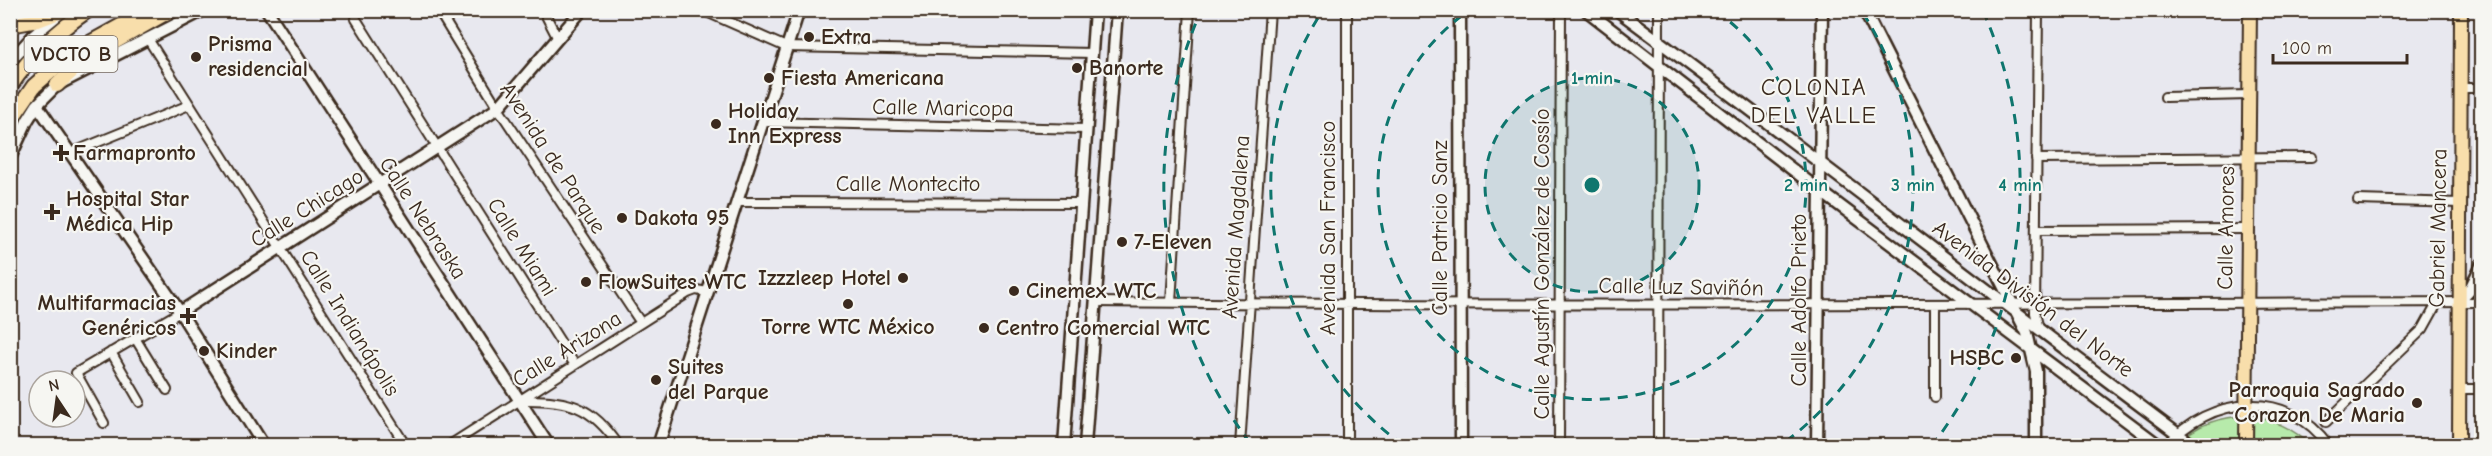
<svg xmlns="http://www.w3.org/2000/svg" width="2492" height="456" font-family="'Comic Neue',sans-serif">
<rect width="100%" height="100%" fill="#e8e8ef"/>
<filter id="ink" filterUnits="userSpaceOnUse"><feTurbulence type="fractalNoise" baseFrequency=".0167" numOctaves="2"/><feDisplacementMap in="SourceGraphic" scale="12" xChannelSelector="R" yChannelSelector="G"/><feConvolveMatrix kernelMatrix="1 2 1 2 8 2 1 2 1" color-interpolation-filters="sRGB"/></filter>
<g filter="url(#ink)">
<path fill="#b7eaab" stroke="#798a64" stroke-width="1.5" d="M2251 415C2275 421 2293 428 2310 445L2177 446C2194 422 2225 417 2251 415Z"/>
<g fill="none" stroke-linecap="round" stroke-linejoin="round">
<g stroke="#3b2a1e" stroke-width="12">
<path id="street" d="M438 10 498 108 641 323
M543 10 558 39
M702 10 786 47 1092 53
M1347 10V446
M2038 10 2035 313 2039 329
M356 19 575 365
M148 39 406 446
M2462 88H2482
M2165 97 2249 95
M763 122 1086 129
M71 153 189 105
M2036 159 2312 157
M2358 200 2460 203
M736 202 1081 203
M2036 230 2247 229
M1096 302C1558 307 2020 303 2482 302
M1171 302 1190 10
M1935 305V397
M135 338 167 390
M111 352 140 402
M2458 389H2482
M521 400C567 399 592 405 619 446
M2326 422 2423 329 2438 302
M104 423 76 373 180 312
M448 446 688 293 696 290 708 292
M1240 446 1270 10
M1559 446 1561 10
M1658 446 1659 10
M2166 446C2209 396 2288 387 2329 446"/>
</g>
<g stroke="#3b2a1e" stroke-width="15">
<path id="secondary" d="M267 10 549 446
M1460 10 1461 446
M1586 10 1819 190 2160 446
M1617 10C1811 154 2001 302 2194 446
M1864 10 2027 333 2036 371V446
M11 23 31 10
M10 61 34 35 57 16
M37 105 180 312 264 446
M10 158 27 121 37 105 57 85 204 10
M2470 289 2482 264
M2458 302 2470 289 2482 282
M180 312 498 108 582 10
M658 446 799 10
M1064 446 1095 10
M1085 446 1117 10
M1817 446 1822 10"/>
</g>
<g stroke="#3b2a1e" stroke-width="16">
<path id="primary" d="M2246 446 2250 10
M2459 446 2461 10"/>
</g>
<g stroke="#3b2a1e" stroke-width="18">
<path id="highway" d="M10 25 38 20 64 10
M57 85 86 58 171 10
M10 86C32 54 56 32 88 10
M10 121 34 86 72 53 150 10"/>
</g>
<use href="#street" stroke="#f6f6f2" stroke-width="8"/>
<use href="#secondary" stroke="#f6f6f2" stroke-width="10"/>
<use href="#primary" stroke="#f8deab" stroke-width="12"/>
<use href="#highway" stroke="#f8deab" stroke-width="14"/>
</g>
</g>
<circle cx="1592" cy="185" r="107" fill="#0f766e" fill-opacity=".12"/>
<g fill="none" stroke="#0f766e" stroke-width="3" stroke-dasharray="10 8">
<circle cx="1592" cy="185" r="107"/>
<path d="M1716 11A214 214 0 1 1 1468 11"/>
<path d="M1403 445A321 321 0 0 1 1321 13M1863 13A321 321 0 0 1 1781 445"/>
<path d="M1250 443A428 428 0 0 1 1201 11M1983 11A428 428 0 0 1 1934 443"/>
</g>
<g fill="#3b2a1e" stroke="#f6f6f2" stroke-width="2">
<circle cx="809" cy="37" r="6"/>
<circle cx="196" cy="57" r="6"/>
<circle cx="1077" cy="68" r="6"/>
<circle cx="769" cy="78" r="6"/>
<circle cx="716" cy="124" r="6"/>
<path d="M58 144h6v6h6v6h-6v6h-6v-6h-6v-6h6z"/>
<path d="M49 203h6v6h6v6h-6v6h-6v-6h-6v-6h6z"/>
<circle cx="622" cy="218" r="6"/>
<circle cx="1122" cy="242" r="6"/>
<circle cx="903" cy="278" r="6"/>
<circle cx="586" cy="282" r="6"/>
<circle cx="1014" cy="291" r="6"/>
<circle cx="848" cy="304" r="6"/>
<path d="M185 307h6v6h6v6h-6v6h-6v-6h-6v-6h6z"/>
<circle cx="984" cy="328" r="6"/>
<circle cx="204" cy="351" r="6"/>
<circle cx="2016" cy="358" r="6"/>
<circle cx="656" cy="380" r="6"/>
<circle cx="2417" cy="403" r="6"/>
</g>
<g text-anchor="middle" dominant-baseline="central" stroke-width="4.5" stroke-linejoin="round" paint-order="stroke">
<rect fill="#f6f6f2" stroke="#73675e" stroke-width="1.5" x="24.5" y="36" width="93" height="36" rx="4.5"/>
<g font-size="21" font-weight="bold" fill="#3b2a1e">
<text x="71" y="54">VDCTO B</text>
</g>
<g font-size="22" font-weight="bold" fill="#3b2a1e" stroke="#f6f6f2" text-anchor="start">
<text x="821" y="37">Extra</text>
<text x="208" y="44">Prisma<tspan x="208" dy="25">residencial</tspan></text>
<text x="1089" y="68">Banorte</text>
<text x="781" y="78">Fiesta Americana</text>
<text x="728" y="111">Holiday<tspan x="728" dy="25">Inn Express</tspan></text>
<text x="73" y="153">Farmapronto</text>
<text x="66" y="199">Hospital Star<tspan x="66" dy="25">Médica Hip</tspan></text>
<text x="634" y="218">Dakota 95</text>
<text x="1134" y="242">7-Eleven</text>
<text x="891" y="278" text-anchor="end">Izzzleep Hotel</text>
<text x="598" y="282">FlowSuites WTC</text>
<text x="1026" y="291">Cinemex WTC</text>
<text x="176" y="303" text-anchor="end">Multifarmacias<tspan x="176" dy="25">Genéricos</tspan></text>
<text x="848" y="327" text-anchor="middle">Torre WTC México</text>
<text x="996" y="328">Centro Comercial WTC</text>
<text x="216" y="351">Kinder</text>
<text x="2004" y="358" text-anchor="end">HSBC</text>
<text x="668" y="367">Suites<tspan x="668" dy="25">del Parque</tspan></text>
<text x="2405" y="390" text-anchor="end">Parroquia Sagrado<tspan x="2405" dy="25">Corazon De Maria</tspan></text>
</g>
<g font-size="22" fill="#3b2a1e" stroke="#f6f6f2">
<text transform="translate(943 108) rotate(1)">Calle Maricopa</text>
<text transform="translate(553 158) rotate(57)">Avenida de Parque</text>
<text x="908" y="184">Calle Montecito</text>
<text transform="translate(307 208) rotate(-32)">Calle Chicago</text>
<text transform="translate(423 218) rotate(57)">Calle Nebraska</text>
<text transform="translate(1236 227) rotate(-86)">Avenida Magdalena</text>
<text transform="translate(1328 228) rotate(-90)">Avenida San Francisco</text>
<text transform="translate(1440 228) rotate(-90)">Calle Patricio Sanz</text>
<text transform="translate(2226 228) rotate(-89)">Calle Amores</text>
<text transform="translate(2438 228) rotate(-89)">Gabriel Mancera</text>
<text transform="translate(522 247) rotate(58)">Calle Miami</text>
<text transform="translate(1542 264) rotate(-90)">Calle Agustín González de Cossío</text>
<text transform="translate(1681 287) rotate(1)">Calle Luz Saviñón</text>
<text transform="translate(2033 299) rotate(37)">Avenida División del Norte</text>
<text transform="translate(1799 300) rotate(-90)">Calle Adolfo Prieto</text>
<text transform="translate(350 323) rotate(58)">Calle Indianápolis</text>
<text transform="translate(567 349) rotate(-32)">Calle Arizona</text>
</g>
<g font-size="24" letter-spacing="1.5" fill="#3b2a1e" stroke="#f6f6f2">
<text x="1814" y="87">COLONIA<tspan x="1814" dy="28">DEL VALLE</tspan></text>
</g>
</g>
<circle cx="1592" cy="185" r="9" fill="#0f766e" stroke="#f6f6f2" stroke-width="3"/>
<g font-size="18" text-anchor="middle" font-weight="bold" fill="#0f766e" stroke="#f6f6f2" stroke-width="4.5" stroke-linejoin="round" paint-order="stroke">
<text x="1592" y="84">1 min</text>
<text x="1806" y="191">2 min</text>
<text x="1913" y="191">3 min</text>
<text x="2020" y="191">4 min</text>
</g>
<rect width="2492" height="456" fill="none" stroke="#f6f6f2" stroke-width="36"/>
<rect x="18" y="18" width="2456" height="420" fill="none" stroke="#3b2a1e" stroke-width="2" filter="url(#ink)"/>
<g transform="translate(57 399) rotate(347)"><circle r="28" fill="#f6f6f2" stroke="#aba49d" stroke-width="1.5"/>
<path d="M0-4.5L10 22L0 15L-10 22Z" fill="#3b2a1e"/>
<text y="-9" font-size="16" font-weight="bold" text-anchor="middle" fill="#3b2a1e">N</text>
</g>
<path d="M2273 54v9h134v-9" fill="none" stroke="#3b2a1e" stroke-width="3"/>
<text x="2282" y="54" font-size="18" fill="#3b2a1e" stroke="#f6f6f2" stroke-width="4.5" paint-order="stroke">100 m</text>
</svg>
